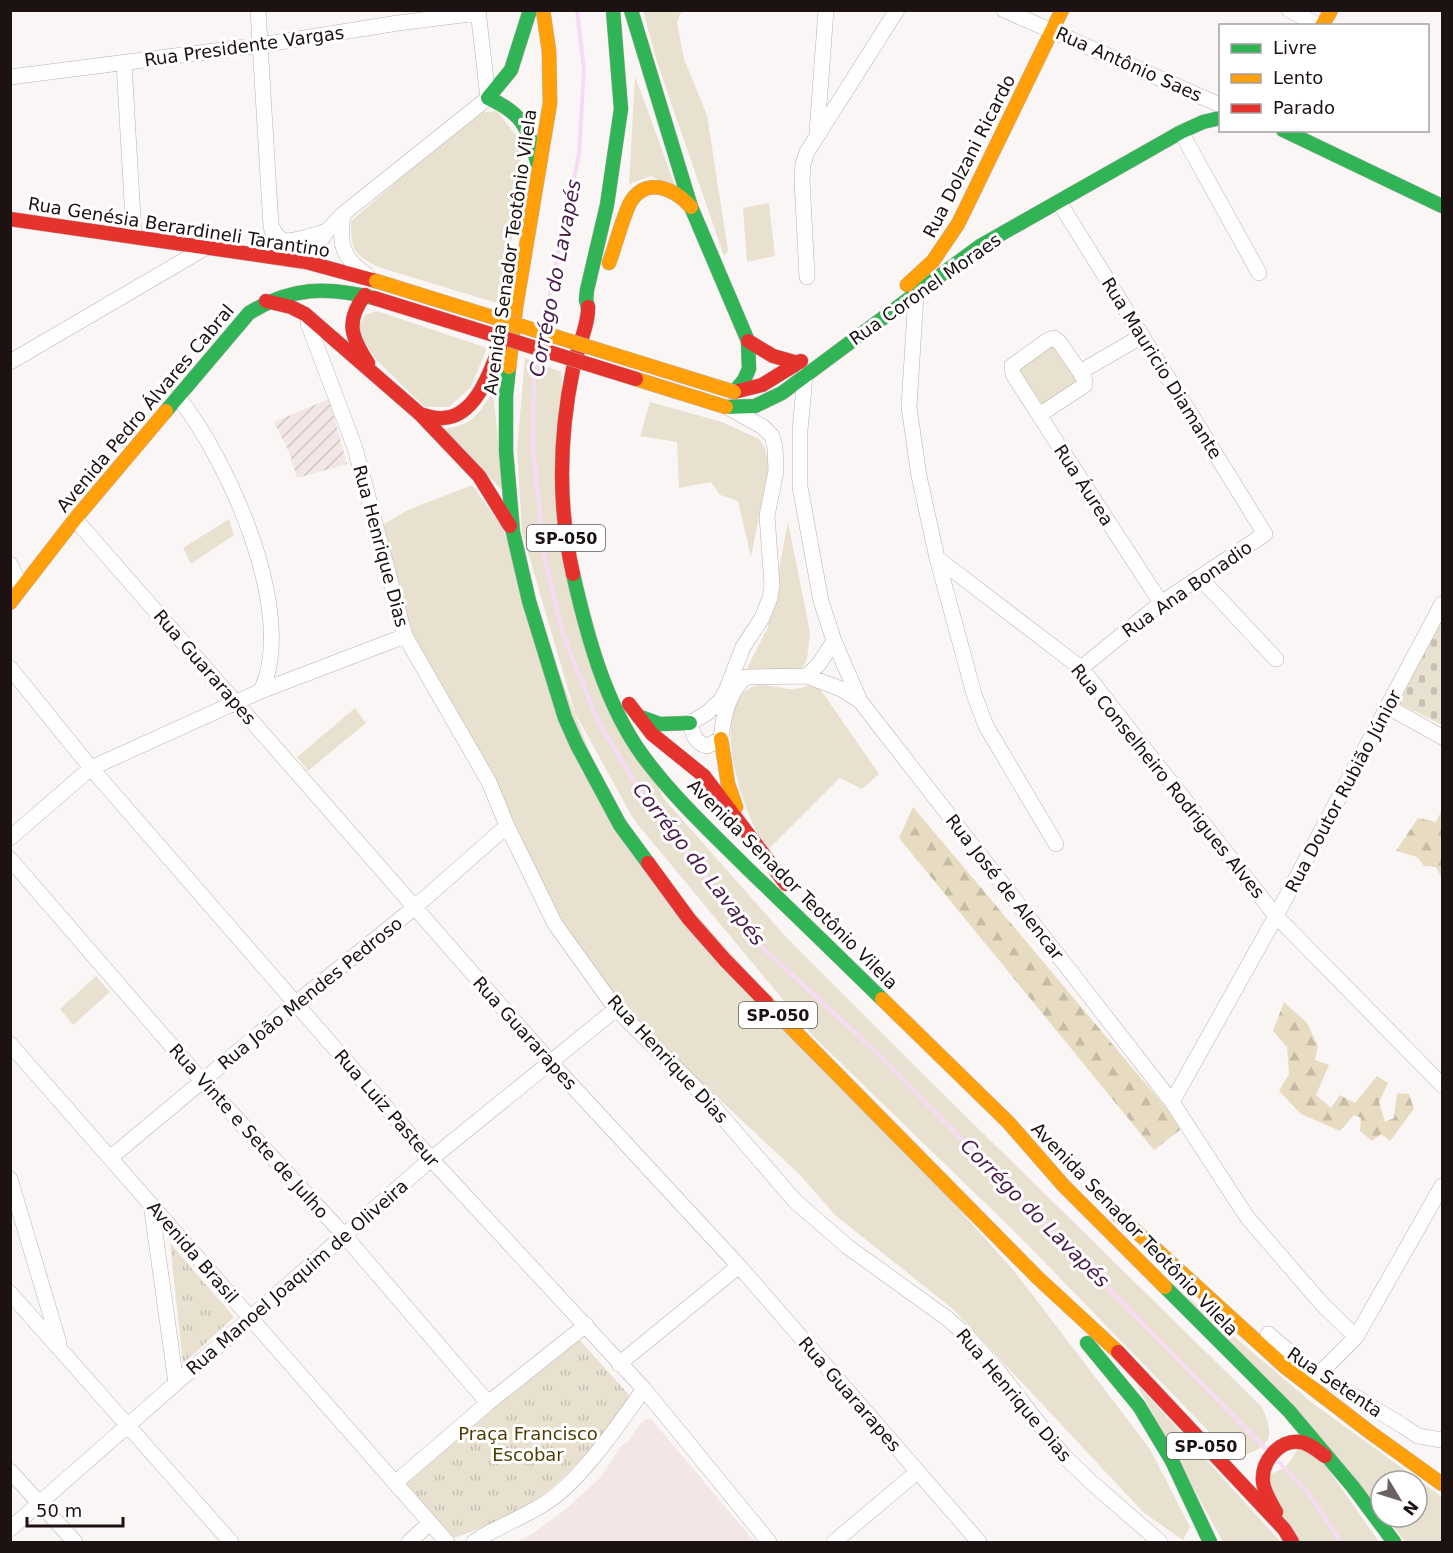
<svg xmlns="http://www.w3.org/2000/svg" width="1453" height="1553" font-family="'DejaVu Sans',sans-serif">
<defs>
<pattern id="industrial-furrows" width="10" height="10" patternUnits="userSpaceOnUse" patternTransform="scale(1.5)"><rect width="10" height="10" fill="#f2e7e5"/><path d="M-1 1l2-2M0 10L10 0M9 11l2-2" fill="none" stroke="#cfc5c3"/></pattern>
<pattern id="forest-firs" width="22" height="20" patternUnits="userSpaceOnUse" patternTransform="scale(1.5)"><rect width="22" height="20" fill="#e7dcc1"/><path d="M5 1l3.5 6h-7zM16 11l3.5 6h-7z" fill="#c6bca5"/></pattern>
<pattern id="cemetery-stones" width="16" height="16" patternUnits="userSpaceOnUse" patternTransform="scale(1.5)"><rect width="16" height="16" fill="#e9e1d0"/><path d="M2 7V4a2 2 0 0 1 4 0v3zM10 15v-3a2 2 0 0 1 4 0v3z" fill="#c7c0b2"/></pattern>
<pattern id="park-tufts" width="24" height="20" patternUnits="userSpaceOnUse" patternTransform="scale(1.5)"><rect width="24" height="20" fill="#e9e1d0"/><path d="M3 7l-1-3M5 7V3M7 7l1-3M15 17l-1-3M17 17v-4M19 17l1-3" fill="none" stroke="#c7c0b2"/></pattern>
</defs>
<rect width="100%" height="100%" fill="#faf6f5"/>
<path fill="#f2e7e5" d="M651 1419 755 1542H516L532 1534 566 1509 601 1477 621 1446 629 1441 639 1425 645 1420Z"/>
<path fill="url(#industrial-furrows)" d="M329 399 347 464 297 478 289 452 274 422Z"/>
<path fill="#e9e1d0" d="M643 11H682L677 22 684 59 707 115 728 251 724 256 657 62Z
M635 76 677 191 651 176 629 184Z
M497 111 522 143 509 266 497 303 378 267C353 254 351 250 351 221L476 113Z
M769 203 775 256 747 262 743 208Z
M377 311 487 348 471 387 449 407H425L378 362 357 331 365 315Z
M1052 343 1079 384 1043 406 1017 367Z
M525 358 561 372 578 624 664 799 786 937 940 1091 1262 1407C1274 1435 1274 1445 1243 1456L1221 1444 1022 1239 813 1036 634 820 575 713 522 532 517 449Z
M493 390 503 491 441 429C471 427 479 415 493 390Z
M650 402 722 422 759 439 765 448 769 465 751 557 738 501 720 495 711 482 679 488 677 442 640 436Z
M472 485 503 528 619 828 1015 1272 1150 1449 1190 1527 1183 1540 1144 1513 954 1310 835 1215 800 1175 619 1005 559 921 408 633 382 525 408 510Z
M229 519 234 535 191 564 183 548Z
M788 522 810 632 807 660 800 671 745 672 768 627Z
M816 683 879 774 862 789 840 778 768 850C745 821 706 708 752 687 763 682 781 689 793 689 801 689 809 685 816 683Z
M355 708 366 723 308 771 297 757Z
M96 976 110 992 73 1025 60 1009Z
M1149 1264 1311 1402 1442 1497V1542H1405L1386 1517H1417V1481H1381V1510Z
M1136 1383 1281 1542H1223Z
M1303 1433 1379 1542H1298L1255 1477C1288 1472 1293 1463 1303 1433Z"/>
<path fill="url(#forest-firs)" d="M913 807 1172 1115 1180 1130 1154 1150 899 838Z
M1442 810V875L1441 876 1436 867 1424 866 1417 857 1396 851 1418 818 1436 822Z
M1284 1002 1307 1023 1318 1046 1315 1060 1329 1065 1316 1095 1331 1108 1340 1095 1355 1103 1377 1076 1388 1083 1379 1102 1385 1122 1394 1118 1397 1093 1409 1094 1414 1109 1390 1141 1381 1134 1372 1141 1360 1131 1361 1118 1354 1115 1340 1131 1301 1114 1279 1091 1289 1074 1287 1047 1273 1031Z"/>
<path fill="url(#cemetery-stones)" d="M1442 618V725L1398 703Z"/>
<path fill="url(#park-tufts)" d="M170 1243 234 1317 183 1364Z
M577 1337 629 1395 624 1408C605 1430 587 1455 566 1475 535 1505 494 1525 453 1538L406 1484Z"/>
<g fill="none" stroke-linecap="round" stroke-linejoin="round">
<path stroke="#f7dbf6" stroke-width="4" d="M543 326 579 154 584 70 577 10
M538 354 534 373 533 450 545 559 563 635 598 721 639 789 752 938 875 1051 1265 1448
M1279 1462 1308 1493 1341 1542"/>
<g stroke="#b9b2b1" stroke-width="16">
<path id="street" d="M258 10 271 226 277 248 285 259
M1004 10 1220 105
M1289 10 1320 26
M124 63 134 237
M10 77 261 45 398 23 478 13
M817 132 826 10
M1181 132 1259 273
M1059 202 1265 534 1161 603 1081 668
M343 214C339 241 341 258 366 274
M273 229C275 233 278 238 283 240 292 243 317 234 327 231
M306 262 327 231 343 214 488 98 478 10
M807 277 802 180 803 164 807 152 897 10
M916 294 909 407 919 476 937 558 974 694 986 726 1056 844
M308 323 355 448 405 636 489 782 507 826 555 924 616 1009 706 1098 795 1201 848 1247 948 1319 967 1336 996 1368 1063 1455 1091 1482 1160 1542
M10 362 205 248
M1080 372 1060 343 1054 338 1048 340 1012 366 1013 374 1039 415 1161 603
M805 376 800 430V487L821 601 834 641 860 701 1172 1102 1247 1217 1322 1304 1356 1337
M178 397C228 460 298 613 261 691
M727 407 763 427 772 436 775 447 776 471 767 516 772 585 770 598 762 618 743 647 726 691 720 701 707 713 690 723C693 734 695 743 707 746L721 739C723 717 728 692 746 677L807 676 841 689 860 701
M1039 415 1085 385V381L1080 372 1142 336
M75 519 551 1063 739 1266 979 1542
M937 558 1081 668 1276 916 1442 1085
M10 564 21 587
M1200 578 1276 659
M10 668 91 768 431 1159 644 1389 769 1542
M807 676 819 664 834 641
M1388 707 1442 737
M10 838 91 768 261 691 405 636
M10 859 202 1081 344 1235 488 1403
M10 1044 447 1542
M1172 1102 1276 916 1442 604
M110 1158 296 1003 414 908 507 826
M10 1179 59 1343
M151 1204 176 1383
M10 1293 231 1542
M1268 1334 1310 1369 1403 1426 1418 1436 1442 1440
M619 1364 739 1266
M1319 1374 1356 1337 1442 1186
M10 1471 75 1542
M395 1483 488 1403 586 1325
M10 1529 431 1159 616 1009
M409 1542 430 1523
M474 1542 483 1536C503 1525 525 1516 544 1504 580 1482 619 1424 644 1389
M834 1542 917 1472"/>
</g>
<g stroke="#b9b2b1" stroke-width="15">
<path id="fast" d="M530 10 511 70 488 98C521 112 529 128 537 162
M631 10 691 207 748 341 749 369 744 380 734 392
M1283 130 1442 206
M588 307 586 300 587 290 607 205 621 109 613 10
M509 367 506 396V451L513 532 529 601 565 718 577 745 620 825 648 863
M726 407 755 406 782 393 980 246 1181 132 1203 122 1220 118
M166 411 249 313C291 287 327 286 374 298
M573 574C587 635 605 704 643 756 673 797 712 833 748 869 793 912 838 956 882 999
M638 716 660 724 690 723
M1165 1287 1289 1411 1353 1487 1394 1542
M1087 1343 1139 1406 1172 1461 1210 1542"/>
</g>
<g stroke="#b9b2b1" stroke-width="15">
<path id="slow" d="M1322 26 1331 10
M609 263C616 244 621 223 629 205 644 175 674 188 691 207
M907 285 933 261 958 224 1062 10
M509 367 516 307 550 103 549 51 543 10
M10 603 75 519 166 411
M721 739 728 784 736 807
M882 999 1008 1122 1063 1185 1165 1287
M766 1002 1038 1278 1118 1352
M1116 1213 1285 1367 1371 1433 1442 1484"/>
</g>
<g stroke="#b9b2b1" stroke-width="15">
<path id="jam" d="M10 219 306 262 376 281
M365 295C345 321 351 337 368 363
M266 301 291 307 305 314 420 414 479 476 510 526
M748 341 773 356 798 363
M734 392 762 385 801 361
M420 414C427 416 435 419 443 418 477 417 492 367 502 341
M573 574C558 507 559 437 573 369 576 351 589 325 588 307
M629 704 652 734 704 776 786 884
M648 863 689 919 725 960 766 1002
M1118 1352 1284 1529 1292 1542
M1276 1512C1271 1503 1264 1492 1263 1482 1261 1462 1279 1439 1300 1442 1309 1443 1318 1451 1325 1456"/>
</g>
<use href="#street" stroke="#fefefe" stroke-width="15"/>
<use href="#fast" stroke="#30b455" stroke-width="14"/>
<use href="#slow" stroke="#ff9f0a" stroke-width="14"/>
<use href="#jam" stroke="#e5322d" stroke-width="14"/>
<g stroke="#b9b2b1" stroke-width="15" stroke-linecap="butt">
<path id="slow-bridge" d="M376 281 734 392
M636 379 726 407"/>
</g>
<g stroke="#b9b2b1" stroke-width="15" stroke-linecap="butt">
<path id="jam-bridge" d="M374 298 636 379"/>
</g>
<use href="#slow-bridge" stroke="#ff9f0a" stroke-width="14"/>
<use href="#jam-bridge" stroke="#e5322d" stroke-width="14"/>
</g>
<g text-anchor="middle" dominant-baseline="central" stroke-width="6" stroke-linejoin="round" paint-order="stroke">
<g fill="#fff" stroke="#605958" stroke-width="1.5">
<rect x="527" y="525" width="78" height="26" rx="4.5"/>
<rect x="739" y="1002" width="78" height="26" rx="4.5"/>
<rect x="1167" y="1433" width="78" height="26" rx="4.5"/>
</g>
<g font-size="16" font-weight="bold" fill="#1c1211">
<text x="566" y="538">SP-050</text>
<text x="778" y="1015">SP-050</text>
<text x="1206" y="1446">SP-050</text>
</g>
<g font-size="18" fill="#1c1211" stroke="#fff">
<text transform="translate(244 46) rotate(-8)">Rua Presidente Vargas</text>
<text transform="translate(1129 64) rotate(24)">Rua Antônio Saes</text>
<text transform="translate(969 156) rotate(-63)">Rua Dolzani Ricardo</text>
<text transform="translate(179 227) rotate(9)">Rua Genésia Berardineli Tarantino</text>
<text transform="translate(510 252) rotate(-82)">Avenida Senador Teotônio Vilela</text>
<text transform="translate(925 289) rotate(-35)">Rua Coronel Moraes</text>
<text transform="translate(1162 368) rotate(58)">Rua Mauricio Diamante</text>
<text transform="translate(145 408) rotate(-50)">Avenida Pedro Álvares Cabral</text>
<text transform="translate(1084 485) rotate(57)">Rua Áurea</text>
<text transform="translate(381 546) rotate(75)">Rua Henrique Dias</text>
<text transform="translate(1187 589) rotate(-35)">Rua Ana Bonadio</text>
<text transform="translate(205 667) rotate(49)">Rua Guararapes</text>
<text transform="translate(1168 781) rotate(51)">Rua Conselheiro Rodrigues Alves</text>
<text transform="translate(1343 791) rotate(-62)">Rua Doutor Rubião Júnior</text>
<text transform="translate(793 884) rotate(45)">Avenida Senador Teotônio Vilela</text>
<text transform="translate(1005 887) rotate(52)">Rua José de Alencar</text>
<text transform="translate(310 993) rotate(-39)">Rua João Mendes Pedroso</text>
<text transform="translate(525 1033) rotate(48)">Rua Guararapes</text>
<text transform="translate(668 1059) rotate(47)">Rua Henrique Dias</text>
<text transform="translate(387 1108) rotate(49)">Rua Luiz Pasteur</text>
<text transform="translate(249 1131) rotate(48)">Rua Vinte e Sete de Julho</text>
<text transform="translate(1135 1229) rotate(46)">Avenida Senador Teotônio Vilela</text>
<text transform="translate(193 1252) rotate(49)">Avenida Brasil</text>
<text transform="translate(297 1277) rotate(-41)">Rua Manoel Joaquim de Oliveira</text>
<text transform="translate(1335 1382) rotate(34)">Rua Setenta</text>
<text transform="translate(850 1394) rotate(49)">Rua Guararapes</text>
<text transform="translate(1014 1395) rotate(50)">Rua Henrique Dias</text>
</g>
<g font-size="18" fill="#503e00" stroke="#fff">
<text x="528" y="1433">Praça Francisco<tspan x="528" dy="21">Escobar</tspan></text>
</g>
<g font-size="20" font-style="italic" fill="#4a1c4c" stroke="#fff">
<text transform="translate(555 278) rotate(-79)">Corrégo do Lavapés</text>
<text transform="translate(699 864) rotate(52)">Corrégo do Lavapés</text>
<text transform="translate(1035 1213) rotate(45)">Corrégo do Lavapés</text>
</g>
</g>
<rect width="1453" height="1553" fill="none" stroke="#1c1211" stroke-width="24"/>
<rect x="1219" y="24" width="210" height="108" fill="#ffffff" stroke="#a4a0a0" stroke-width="1.5"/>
<rect x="1231" y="44" width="30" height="9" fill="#30b455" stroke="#a4a0a0" stroke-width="1.5"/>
<text x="1273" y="54" font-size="18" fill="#1c1211">Livre</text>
<rect x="1231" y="74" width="30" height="9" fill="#ff9f0a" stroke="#a4a0a0" stroke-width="1.5"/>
<text x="1273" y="84" font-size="18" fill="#1c1211">Lento</text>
<rect x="1231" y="104" width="30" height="9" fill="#e5322d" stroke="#a4a0a0" stroke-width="1.5"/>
<text x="1273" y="114" font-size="18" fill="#1c1211">Parado</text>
<g transform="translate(1399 1499) rotate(128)"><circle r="28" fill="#ffffff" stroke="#a4a0a0" stroke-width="1.5"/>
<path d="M0-4.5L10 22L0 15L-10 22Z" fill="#6a6261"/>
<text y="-9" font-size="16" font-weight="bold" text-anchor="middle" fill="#1c1211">N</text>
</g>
<path d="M27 1517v9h96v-9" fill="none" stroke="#1c1211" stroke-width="3"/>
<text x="36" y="1517" font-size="18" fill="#1c1211" stroke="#ffffff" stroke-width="4.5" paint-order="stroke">50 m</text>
</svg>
